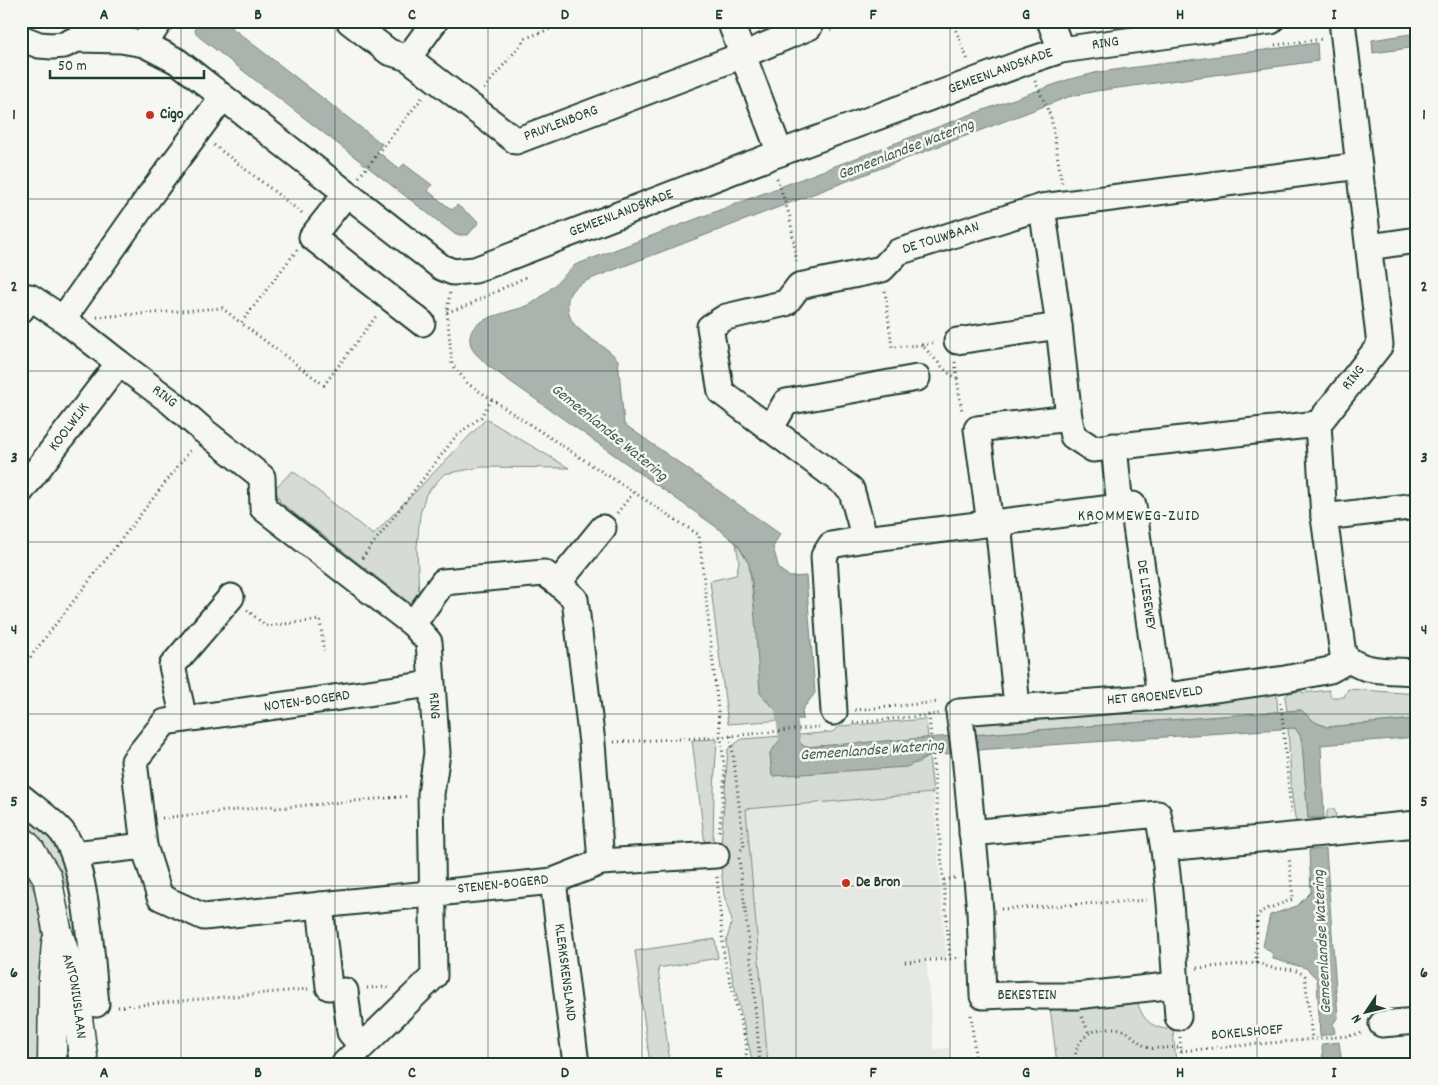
<svg xmlns="http://www.w3.org/2000/svg" width="1438" height="1085" font-family="Dekko,sans-serif">
<rect width="100%" height="100%" fill="#f6f6f2"/>
<filter id="ink" filterUnits="userSpaceOnUse"><feTurbulence type="fractalNoise" baseFrequency=".02" numOctaves="2"/><feDisplacementMap in="SourceGraphic" scale="10" xChannelSelector="R" yChannelSelector="G"/><feConvolveMatrix kernelMatrix="1 2 1 2 8 2 1 2 1" color-interpolation-filters="sRGB"/></filter>
<g filter="url(#ink)">
<path fill="#e6e8e4" d="M933 793 946 957 926 959 934 1049 949 1048 951 1064H768L746 809Z"/>
<path fill="#d6dbd6" stroke="#7a8c85" d="M486 419 569 468 482 467 444 474 426 494 420 514 417 547 419 598 415 607 280 502 275 488 293 471 373 535Z
M736 543 749 564 765 700 778 710 784 720 728 724 710 581 736 575 739 562Z
M1276 689 1278 712 972 735V731L981 720Z
M1348 689 1417 694V719L1327 727 1315 722 1301 710 1287 711 1285 697 1289 693 1302 691 1303 693 1329 690 1331 697H1344Z
M926 719 928 738 805 747 799 742V735L832 732 841 726Z
M1288 728H1295L1300 735 1302 742 1308 818H1326L1328 809H1334L1336 815 1334 819V827L1297 831 1292 797Z
M783 736 770 753 772 776 918 763 929 756 933 793 746 809 768 1064H753L733 980 726 942 732 921 724 895 720 858 728 749 742 739Z
M717 739 714 788 713 849 705 844 692 740Z
M21 805 65 849 68 888C54 861 42 843 21 821Z
M21 865 26 872 38 900 42 937 43 1064H21Z
M715 939 718 958 658 968 670 1064H650L635 951Z
M1134 991C1139 1008 1142 1023 1161 1028 1166 1029 1169 1030 1173 1029L1176 1064H1057L1049 998Z"/>
<path fill="#aab3ae" stroke="#72847d" d="M198 21H223L382 144 377 151 399 169 404 164 432 185 428 191 452 210 457 205 479 222 468 235H456L198 36 195 31 196 24Z
M1417 33V47L1373 53 1372 40Z
M1317 43 1318 61 1096 91 1068 97 598 276C579 284 563 289 569 313 570 319 574 325 579 329 591 341 608 347 618 360L624 424 780 534 773 547 779 569 790 577 806 576 815 693 802 710 803 719 784 720C778 709 767 704 760 693L753 590 749 564 738 545 719 529 487 365C483 360 476 355 473 350 456 316 513 314 531 304 547 294 561 278 575 265L964 117 1067 80 1099 72Z
M1301 710 1315 722 1327 727 1417 719V737L1321 745 1324 818H1308L1302 742 1300 735 1295 728 977 750 972 735Z
M799 735V742L805 747 952 736 954 753 929 756 907 767 772 776 770 753 783 736Z
M1326 849 1338 1017 1333 1024 1335 1033 1320 1036 1317 979 1306 968 1273 959V954L1263 946 1270 915 1297 906 1311 892 1309 850Z
M1339 1042 1342 1064H1323L1322 1044Z"/>
<g fill="none" stroke-linecap="round" stroke-linejoin="round">
<path stroke="#aab3ae" stroke-width="21" d="M783 691 792 757 797 756"/>
<g stroke="#1f3d34" stroke-width="29">
<g id="minor">
<path id="s1" d="M349 21 389 52 408 58 516 141 743 55 809 27"/>
<path d="M730 21 780 153"/>
<path d="M1050 21 1061 50"/>
<path d="M1342 21 1380 345 1318 424 1324 517 1343 654C1359 674 1393 670 1417 672"/>
<path id="s2" d="M21 38 39 45 52 46 64 45 77 39 121 40 144 44 177 61 441 267 453 272 475 270 769 157 1028 61 1061 50 1271 21"/>
<path d="M144 44 160 21"/>
<path d="M408 58 435 21"/>
<path id="s3" d="M222 98 148 198 63 319 119 363 171 402 204 431 262 477 263 508 413 624 429 642 437 753 431 794 434 976 344 1064"/>
<path d="M346 194 312 237 422 323"/>
<path d="M1042 207 1059 326"/>
<path d="M1369 247 1417 240"/>
<path d="M21 310 30 297 63 319"/>
<path d="M957 341 1059 326 1069 418 1073 436 1093 449 1318 424"/>
<path d="M770 429 786 402 917 378"/>
<path id="s4" d="M1114 446 1120 507 1133 505 1160 697"/>
<path id="s5" d="M21 491 119 363"/>
<path id="s6" d="M1120 507 865 539 851 489 721 392 710 327 726 317 786 303 799 286 882 269 898 252 1042 207 1359 166"/>
<path d="M1324 517 1417 506"/>
<path d="M998 523 1017 706"/>
<path d="M990 524 977 429 1069 418"/>
<path d="M558 583 603 528"/>
<path id="s7" d="M413 624 443 582 544 573 558 583 575 599 592 743 601 862 553 881 204 917 160 897 144 846 134 761 165 722 431 684"/>
<path d="M834 712 824 556 831 545 865 539"/>
<path d="M184 719 172 666 231 597"/>
<path d="M21 797C33 807 53 821 62 832 88 865 91 961 96 1004"/>
<path d="M972 833 1158 814C1171 881 1173 949 1178 1017"/>
<path d="M1165 848 1417 824"/>
<path d="M74 854 144 846"/>
<path d="M601 862 716 855"/>
<path id="s8" d="M553 881 576 1064"/>
<path d="M320 905 329 987"/>
<path id="s9" d="M1176 985 1076 996H1035L1032 994 983 996 980 911 965 755 959 712 1160 697 1285 679 1330 670 1348 660"/>
<path d="M345 991 350 1032 362 1046"/>
<path d="M1382 1024 1417 1021"/>
</g>
</g>
<g stroke="#1f3d34" stroke-width="31">
<g id="major">
<path id="s10" d="M21 840 29 848 47 877 57 929 73 979 84 1064"/>
<path d="M52 1064 53 979 56 943"/>
</g>
</g>
<path stroke="#1f3d34" stroke-width="3" stroke-dasharray="1 4" stroke-linecap="butt" d="M952 21 968 60
M830 30 853 21
M1275 45 1323 39
M1035 81 1051 117 1062 184
M484 89 526 38 571 21
M214 145 302 213
M359 177 422 98
M777 178 790 217 797 264
M297 250 241 323 324 385 377 315
M885 291 892 347 922 345 946 371 957 379 962 412
M450 293 447 312 452 364 468 384 699 535 725 774 719 833
M447 312 464 307 526 277
M97 317 222 308 241 323
M922 345 936 342
M955 362 957 378
M617 513 634 492
M362 558 456 436 481 417 492 399
M247 610 266 626 320 620 324 651
M21 669 192 448
M1281 703 1291 813
M855 710 939 702
M929 715 950 959
M853 723 939 714
M731 736 744 847 739 852
M614 742 721 737 819 727
M162 818 274 806 276 808 410 796
M739 858 753 978 760 1064
M717 877 724 956 747 1047 745 1064
M944 880 955 878
M1001 909 1149 900
M905 962 960 958
M1256 963 1257 916 1262 911 1293 899 1289 857
M1197 968 1256 963C1263 964 1267 967 1273 968 1286 970 1294 967 1305 976L1312 1039
M367 988 386 987 390 990
M118 1007 308 989
M971 1015 976 1064
M1082 1017 1089 1033
M1180 1037 1182 1064
M1181 1051 1348 1036 1362 1033
M1076 1064C1071 1038 1097 1024 1120 1029 1130 1031 1137 1042 1146 1047 1152 1050 1173 1047 1181 1047"/>
<use href="#minor" stroke="#f6f6f2" stroke-width="25"/>
<use href="#major" stroke="#f6f6f2" stroke-width="28"/>
</g>
</g>
<path fill="none" stroke="#1f3d34" stroke-width="1" stroke-opacity="0.55" d="M181 21V1064M335 21V1064M488 21V1064M642 21V1064M796 21V1064M950 21V1064M1103 21V1064M1257 21V1064M21 199H1417M21 371H1417M21 542H1417M21 714H1417M21 886H1417"/>
<g fill="#c8321e" stroke="#f6f6f2" stroke-width="2">
<circle cx="150" cy="115" r="5"/>
<circle cx="846" cy="883" r="5"/>
</g>
<g text-anchor="middle" dominant-baseline="central" stroke-width="5" stroke-linejoin="round" paint-order="stroke">
<g font-size="15" fill="#1f3d34" stroke="#f6f6f2">
<text stroke="none"><textPath href="#s2" startOffset="1204">RING</textPath></text>
<text stroke="none"><textPath href="#s2" startOffset="1095">GEMEENLANDSKADE</textPath></text>
<text stroke="none"><textPath href="#s1" startOffset="255">PRUYLENBORG</textPath></text>
<text stroke="none"><textPath href="#s2" startOffset="690">GEMEENLANDSKADE</textPath></text>
<text stroke="none"><textPath href="#s6" startOffset="792">DE TOUWBAAN</textPath></text>
<text transform="translate(1354 378) rotate(-52)">RING</text>
<text stroke="none"><textPath href="#s3" startOffset="400">RING</textPath></text>
<text stroke="none"><textPath href="#s5" startOffset="80">KOOLWIJK</textPath></text>
<text stroke="none"><textPath href="#s4" startOffset="165">DE LIESEWEY</textPath></text>
<text stroke="none"><textPath href="#s9" startOffset="676">HET GROENEVELD</textPath></text>
<text stroke="none"><textPath href="#s7" startOffset="1241">NOTEN-BOGERD</textPath></text>
<text stroke="none"><textPath href="#s3" startOffset="835">RING</textPath></text>
<text transform="translate(503 885) rotate(-6)">STENEN-BOGERD</text>
<text stroke="none"><textPath href="#s8" startOffset="92">KLERKSKENSLAND</textPath></text>
<text stroke="none"><textPath href="#s10" startOffset="168">ANTONIUSLAAN</textPath></text>
<text x="1027" y="996">BEKESTEIN</text>
<text transform="translate(1247 1033) rotate(-5)">BOKELSHOEF</text>
</g>
<g font-size="15" font-weight="bold" fill="#1f3d34" stroke="#f6f6f2" text-anchor="start">
<text x="160" y="115">Cigo</text>
<text x="856" y="883">De Bron</text>
</g>
<g font-size="16" font-style="italic" fill="#425a52" stroke="#f6f6f2">
<text transform="translate(906 150) rotate(-21)">Gemeenlandse Watering</text>
<text transform="translate(609 433) rotate(39)">Gemeenlandse Watering</text>
<text transform="translate(872 751) rotate(-4)">Gemeenlandse Watering</text>
<text transform="translate(1323 942) rotate(-93)">Gemeenlandse Watering</text>
</g>
<g font-size="16" letter-spacing="1" fill="#1f3d34" stroke="#f6f6f2">
<text x="1139" y="516">KROMMEWEG-ZUID</text>
</g>
</g>
<rect width="1438" height="1085" fill="none" stroke="#f6f6f2" stroke-width="55"/>
<g transform="translate(1366 1012) rotate(235)" stroke="#f6f6f2" stroke-width="4" paint-order="stroke">
<path d="M0-4L9 19L0 12L-9 19Z" fill="#1f3d34"/>
<text y="-8" font-size="14" font-weight="bold" text-anchor="middle" fill="#1f3d34">N</text>
</g>
<path d="M50 70v8h154v-8" fill="none" stroke="#1f3d34" stroke-width="2.5"/>
<text x="58" y="70" font-size="15" fill="#1f3d34" stroke="#f6f6f2" stroke-width="4" paint-order="stroke">50 m</text>
<rect x="28" y="28" width="1382" height="1030" fill="none" stroke="#1f3d34" stroke-width="2"/>
<g font-size="16" text-anchor="middle" font-weight="bold" fill="#1f3d34">
<text x="104" y="19">A</text>
<text x="258" y="19">B</text>
<text x="412" y="19">C</text>
<text x="565" y="19">D</text>
<text x="719" y="19">E</text>
<text x="873" y="19">F</text>
<text x="1026" y="19">G</text>
<text x="1180" y="19">H</text>
<text x="1334" y="19">I</text>
<text x="14" y="119">1</text>
<text x="1424" y="119">1</text>
<text x="14" y="291">2</text>
<text x="1424" y="291">2</text>
<text x="14" y="462">3</text>
<text x="1424" y="462">3</text>
<text x="14" y="634">4</text>
<text x="1424" y="634">4</text>
<text x="14" y="806">5</text>
<text x="1424" y="806">5</text>
<text x="14" y="977">6</text>
<text x="1424" y="977">6</text>
<text x="104" y="1077">A</text>
<text x="258" y="1077">B</text>
<text x="412" y="1077">C</text>
<text x="565" y="1077">D</text>
<text x="719" y="1077">E</text>
<text x="873" y="1077">F</text>
<text x="1026" y="1077">G</text>
<text x="1180" y="1077">H</text>
<text x="1334" y="1077">I</text>
</g>
</svg>
